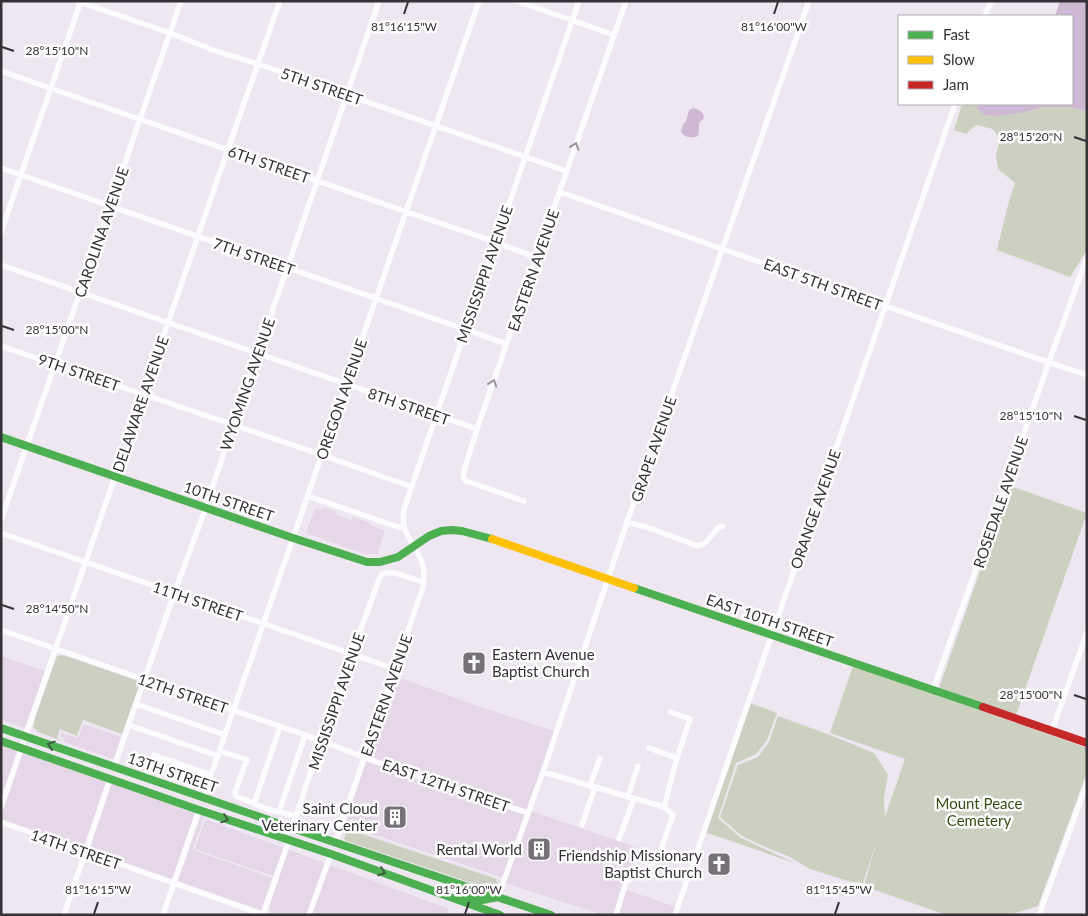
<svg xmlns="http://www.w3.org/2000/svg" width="1088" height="916" font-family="Lato,sans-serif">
<rect width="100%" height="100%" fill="#eee6f0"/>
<path fill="#e5d7e8" d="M324 507 335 511V514L351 520 353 517 370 523 369 525 385 531 377 554H365L306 533 313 513H314L316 508 322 510Z
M1 656 45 671 25 728 1 720Z
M395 676 475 705 557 732 531 811 636 847 624 889 679 908 677 915H604L502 882V879L501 877 345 825Z
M84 724 121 737 114 759 64 742V738L60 736 61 733 78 738 79 736Z
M1 745 18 751 1 798Z
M23 753 106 782 84 848 1 819V816Z
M112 784 195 813 172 879 89 850Z
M201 815 204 817 193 848V850L272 878 261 910 178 881Z
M205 819 449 909 447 915H276L272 913 269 908 279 878 195 849Z"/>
<path fill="#cbd0c1" d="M962 104H978L977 108 1030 111 1044 107H1067L1087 111V250L1070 277 997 250 1008 205 1015 183 998 169 996 155 1000 140 993 129 976 125 966 134 954 130Z
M1010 486 1087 513 1016 715 939 688Z
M63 655 138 681 139 684 138 689 122 734 83 720 77 736 60 729 57 738 62 741 36 731V729L33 728 36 715 57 656Z
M853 666 1087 748V772L1038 906 1009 915H946L864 886 877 841 863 883 848 881 810 869 788 856 768 848 742 836 720 817 738 765 758 757 769 742 778 716 830 735 874 753 888 775 884 798 885 817 905 759 830 733Z
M750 703 777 713 767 740 756 754 736 763 718 818 741 838 795 863 705 832Z
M347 829 497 879 496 881 498 882 499 879 500 880 495 887H484L346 841 344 839Z"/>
<path fill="#ceb8d3" d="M1060 1H1087V111L1067 107H1044L1021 113 994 116 984 115 977 108 978 104H1072V16H1055Z
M694 108C699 110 704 112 704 118L699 123V130L698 136C692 139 683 137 681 131L683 124 686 121 689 110Z"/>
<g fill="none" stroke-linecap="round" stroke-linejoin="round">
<path stroke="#fcfbfd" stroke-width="5.5" d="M77 1 170 33 213 50 258 64 566 171
M517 1 614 35
M985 16 991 1
M1 71 407 212 496 242 537 258
M1 168 507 344
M560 192C735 253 910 316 1087 375
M1 232 81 1
M1 265 477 429
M1 346 322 455 412 487
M308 496 398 527 404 526
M524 501 466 481 463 476 464 471 477 429 626 1
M1 520 181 1
M627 522 646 527 698 546 705 543 719 527 723 526
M1 533 395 669
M1 630 305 735 390 767 528 813
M933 690 1049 362 1087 257
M136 704 225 735
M129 725 218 756
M1052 731 1087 632
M649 748 677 758
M220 751 247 760 235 792 236 796 267 809 296 816
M114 767 174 594 206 507 233 425 379 1
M543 772 664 807 673 815 658 858 651 865 626 882 616 915
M146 778 154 755 211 775
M590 786 600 758
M628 796 638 766
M203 798 479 1
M254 804 280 727
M1 807 228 149 280 1
M664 807 677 758 690 719 670 712
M279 812 305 735
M1 822 264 915
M582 825 595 787
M292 828 321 741 379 579 382 574 386 573H395L423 582
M619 839 634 798
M335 843 423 587C424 578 425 568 421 560 413 539 400 535 404 509L579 1
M498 897 543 772 627 522 809 1
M64 915 110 779
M163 915 199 810
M263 915 289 840
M309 915 331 854
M675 915 955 104
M1039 915 1087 783"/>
<path stroke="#4caf50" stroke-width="8" d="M1 437 293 538 367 562H380L398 557 429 536 441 531 452 530 462 531 492 539
M634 588 983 707
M1 728 292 828 551 915
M1 741 199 810 331 854 500 915
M466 896 482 900 498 897"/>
<path stroke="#ffc107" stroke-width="8" d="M492 539 634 588"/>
<path stroke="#c62828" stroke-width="8" d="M983 707 1087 743"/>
</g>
<defs><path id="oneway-chevron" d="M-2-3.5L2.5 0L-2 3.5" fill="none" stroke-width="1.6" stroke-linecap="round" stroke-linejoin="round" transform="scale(1.25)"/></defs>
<g stroke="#99969a">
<use href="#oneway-chevron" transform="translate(575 146) rotate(-71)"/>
<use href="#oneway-chevron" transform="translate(493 383) rotate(-71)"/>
</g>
<g stroke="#3e5d40">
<use href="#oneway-chevron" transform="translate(51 745) rotate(-161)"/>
<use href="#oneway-chevron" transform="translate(225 819) rotate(19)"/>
<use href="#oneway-chevron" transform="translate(382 872) rotate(20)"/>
</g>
<path fill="none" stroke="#363137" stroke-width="2" d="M404 14 408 2M774 14 778 2M2 47 14 51M1074 137 1086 141M2 326 14 330M1074 416 1086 420M2 605 14 609M1074 695 1086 699M94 914 98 902M465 914 469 902M835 914 839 902"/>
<defs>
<g id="church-square" transform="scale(1.25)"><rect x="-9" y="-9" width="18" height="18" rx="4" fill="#767078" stroke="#fff"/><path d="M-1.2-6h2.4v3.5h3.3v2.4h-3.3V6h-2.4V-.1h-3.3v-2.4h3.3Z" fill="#fff"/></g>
<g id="building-square" transform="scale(1.25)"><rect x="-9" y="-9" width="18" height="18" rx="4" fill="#767078" stroke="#fff"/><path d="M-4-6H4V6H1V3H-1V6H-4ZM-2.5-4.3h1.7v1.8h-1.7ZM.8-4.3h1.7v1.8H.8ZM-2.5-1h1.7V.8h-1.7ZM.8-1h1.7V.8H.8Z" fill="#fff"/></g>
</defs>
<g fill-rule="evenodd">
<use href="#church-square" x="474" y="663"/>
<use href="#building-square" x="395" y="817"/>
<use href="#building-square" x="539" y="849"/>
<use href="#church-square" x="719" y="864"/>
</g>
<g text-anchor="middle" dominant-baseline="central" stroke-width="5" stroke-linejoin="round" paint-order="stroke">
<g font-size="15" fill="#363137" stroke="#fff">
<text transform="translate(322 86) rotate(19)">5TH STREET</text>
<text transform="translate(269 164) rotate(19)">6TH STREET</text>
<text transform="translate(101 232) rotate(-71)">CAROLINA AVENUE</text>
<text transform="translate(254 256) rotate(19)">7TH STREET</text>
<text transform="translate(533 270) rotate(-71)">EASTERN AVENUE</text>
<text transform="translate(484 274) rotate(-71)">MISSISSIPPI AVENUE</text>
<text transform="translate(823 284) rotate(20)">EAST 5TH STREET</text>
<text transform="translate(79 372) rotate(19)">9TH STREET</text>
<text transform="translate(247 384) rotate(-71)">WYOMING AVENUE</text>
<text transform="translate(341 399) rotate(-71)">OREGON AVENUE</text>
<text transform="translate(140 404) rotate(-71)">DELAWARE AVENUE</text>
<text transform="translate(409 406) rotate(19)">8TH STREET</text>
<text transform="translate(653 449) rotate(-71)">GRAPE AVENUE</text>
<text transform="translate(229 501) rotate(19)">10TH STREET</text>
<text transform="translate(1000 502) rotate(-71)">ROSEDALE AVENUE</text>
<text transform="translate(815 509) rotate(-71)">ORANGE AVENUE</text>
<text transform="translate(198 601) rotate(19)">11TH STREET</text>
<text transform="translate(770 620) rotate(19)">EAST 10TH STREET</text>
<text transform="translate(183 693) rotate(19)">12TH STREET</text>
<text transform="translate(386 695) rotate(-71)">EASTERN AVENUE</text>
<text transform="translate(336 701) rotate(-71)">MISSISSIPPI AVENUE</text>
<text transform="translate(173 772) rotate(19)">13TH STREET</text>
<text transform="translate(446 785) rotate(19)">EAST 12TH STREET</text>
<text transform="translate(76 849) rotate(19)">14TH STREET</text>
</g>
<g font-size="15" fill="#363137" stroke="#fff" text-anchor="end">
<text x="492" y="654" text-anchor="start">Eastern Avenue<tspan x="492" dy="17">Baptist Church</tspan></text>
<text x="378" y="808">Saint Cloud<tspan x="378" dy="17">Veterinary Center</tspan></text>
<text x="522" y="849">Rental World</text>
<text x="702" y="855">Friendship Missionary<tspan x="702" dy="17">Baptist Church</tspan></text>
</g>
<g font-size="15" fill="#394e13" stroke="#fff">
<text x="979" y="803">Mount Peace<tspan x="979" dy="17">Cemetery</tspan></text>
</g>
</g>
<g font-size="12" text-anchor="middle" fill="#363137" stroke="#fff" stroke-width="5" stroke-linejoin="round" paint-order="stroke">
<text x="404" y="31">81°16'15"W</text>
<text x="774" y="31">81°16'00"W</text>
<text x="57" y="55">28°15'10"N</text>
<text x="1031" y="141">28°15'20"N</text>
<text x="57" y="334">28°15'00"N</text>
<text x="1031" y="420">28°15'10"N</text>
<text x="57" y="613">28°14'50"N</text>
<text x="1031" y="699">28°15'00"N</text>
<text x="98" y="894">81°16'15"W</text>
<text x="469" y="894">81°16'00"W</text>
<text x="839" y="894">81°15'45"W</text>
</g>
<rect width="1088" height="916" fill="none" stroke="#363137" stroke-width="5"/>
<rect x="898" y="15" width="175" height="90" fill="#ffffff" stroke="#afadaf"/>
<rect x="908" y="31" width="25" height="8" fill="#4caf50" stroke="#afadaf"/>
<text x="943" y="40" font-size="15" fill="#363137">Fast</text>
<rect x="908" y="56" width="25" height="8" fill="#ffc107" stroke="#afadaf"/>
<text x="943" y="65" font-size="15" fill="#363137">Slow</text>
<rect x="908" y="81" width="25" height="8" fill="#c62828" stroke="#afadaf"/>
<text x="943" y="90" font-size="15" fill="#363137">Jam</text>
</svg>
